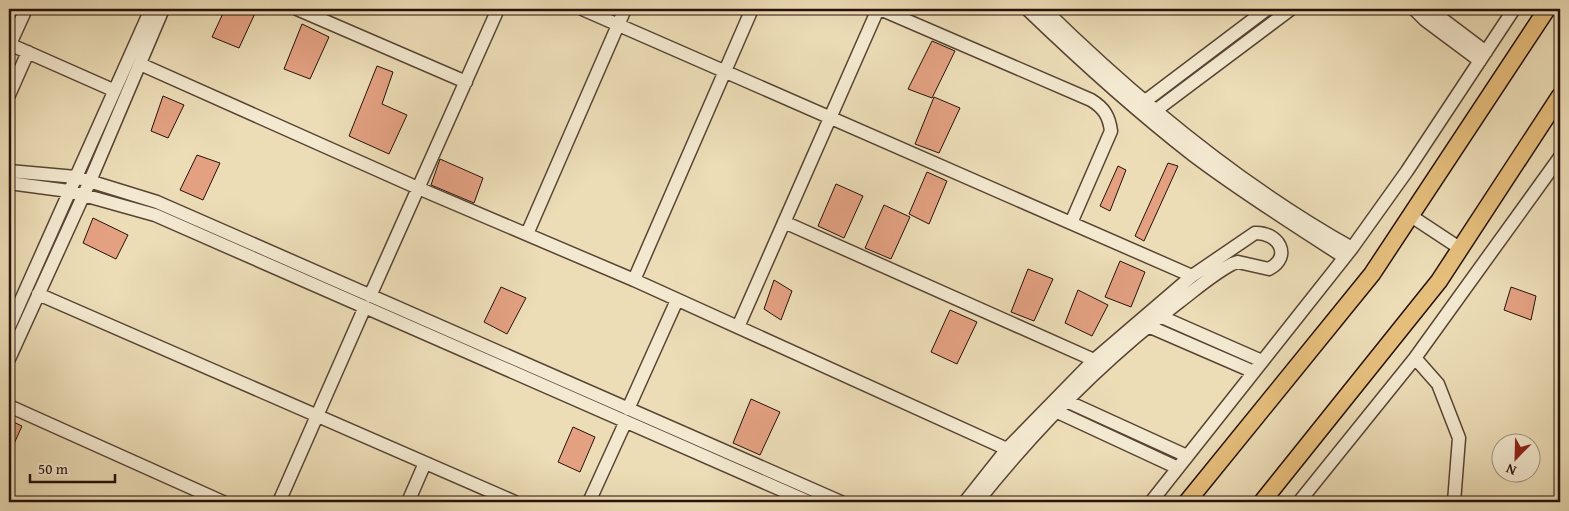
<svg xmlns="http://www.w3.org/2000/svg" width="1569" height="511" font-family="'Gentium Book Plus',serif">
<rect width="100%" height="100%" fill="#ecddb7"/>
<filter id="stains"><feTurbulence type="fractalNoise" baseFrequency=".004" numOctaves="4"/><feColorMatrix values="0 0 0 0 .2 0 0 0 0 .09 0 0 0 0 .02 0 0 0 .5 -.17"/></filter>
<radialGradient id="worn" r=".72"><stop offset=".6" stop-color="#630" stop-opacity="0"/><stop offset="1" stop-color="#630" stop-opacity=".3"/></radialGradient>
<path fill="#e3a182" stroke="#271109" d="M225 9H257L239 48 212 37Z
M302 24 329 37 310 79 284 69Z
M932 41 955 51 932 98 908 89Z
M377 66 393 72 382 104 407 115 389 154 349 136Z
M163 96 184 105 168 138 151 131Z
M934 97 960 108 939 153 915 144Z
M197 155 220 163 203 200 180 190Z
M440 159 483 178 474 203 431 185Z
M1168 163 1178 166 1144 241 1135 236Z
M1118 166 1126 170 1110 211 1100 206Z
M927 172 947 181 929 224 909 214Z
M836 184 863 196 844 238 818 226Z
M884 205 910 217 891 259 865 248Z
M93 218 128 235 116 259 83 243Z
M1120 261 1145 272 1131 307 1105 297Z
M1028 269 1053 279 1034 321 1011 312Z
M774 280 792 291 781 320 764 309Z
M501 287 526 298 507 334 484 322Z
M1511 287 1536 296 1531 320 1504 310Z
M1078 290 1108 305 1092 336 1065 323Z
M950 310 977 322 957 364 931 352Z
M751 399 780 412 760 455 733 443Z
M9 420 22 426 9 455Z
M573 427 595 437 580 472 558 462Z"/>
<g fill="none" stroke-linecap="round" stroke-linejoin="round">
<g stroke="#584434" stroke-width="15">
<path id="minor" d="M297 9 466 82
M582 9 1192 276
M880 9 1091 100C1104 108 1109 116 1111 131L1071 223
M1027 9C1080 60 1135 110 1193 155 1242 192 1293 224 1344 257
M1044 9C1136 99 1239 185 1352 248
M1414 9 1425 20 1480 61
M1429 9 1486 52
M9 44 113 90
M10 44 26 9
M140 64 418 188 634 280 1007 449
M9 95 28 52
M1140 105 1267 9
M1151 114 1291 9
M9 171 76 177 157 202 841 502
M9 183 69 191 155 215 809 502
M1411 216 1461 249
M784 222 1094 360
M527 234 625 9
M634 280 752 9
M38 294 515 502
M370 296 498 9
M1155 314 1262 361
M1141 323 1254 372
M9 327 151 9
M738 327 878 9
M1415 358 1438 384 1459 438 1454 502
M9 359 90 181 163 9
M1062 399 1187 456
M9 406 223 502
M628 409 677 300
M1051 409 1178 468
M279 502 364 309
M408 502 425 463
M589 502 625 423
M965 502 1007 449 1094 360 1192 276 1255 233C1278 232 1293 256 1269 269L1238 262 1232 264C1213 274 1196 289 1179 302 1104 359 1036 428 977 502
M1151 502 1352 248 1407 171 1514 9
M1299 502 1415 358 1560 157"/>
</g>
<g stroke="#271109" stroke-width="19">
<path id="major" d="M1187 502 1372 274 1547 9
M1262 502 1439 281 1560 96"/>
</g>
<use href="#minor" stroke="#f3e9d0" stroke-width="12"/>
<use href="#major" stroke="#e6be7c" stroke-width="16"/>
</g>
<rect width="1569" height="511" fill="none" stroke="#ecddb7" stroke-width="30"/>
<rect x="10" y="10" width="1549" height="491" fill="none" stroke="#271109" stroke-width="2.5"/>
<rect x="15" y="15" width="1539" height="481" fill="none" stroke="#271109"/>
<g transform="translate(1516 458) rotate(203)"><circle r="24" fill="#f3e9d0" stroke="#a19380"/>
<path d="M0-4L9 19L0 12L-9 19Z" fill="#8f2418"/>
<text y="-8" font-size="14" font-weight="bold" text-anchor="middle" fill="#271109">N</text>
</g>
<path d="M30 474v8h85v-8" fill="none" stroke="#271109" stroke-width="2.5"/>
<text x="38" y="474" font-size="15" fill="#271109" stroke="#f3e9d0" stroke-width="4" paint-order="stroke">50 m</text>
<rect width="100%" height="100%" filter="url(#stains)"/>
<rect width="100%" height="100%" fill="url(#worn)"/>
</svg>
